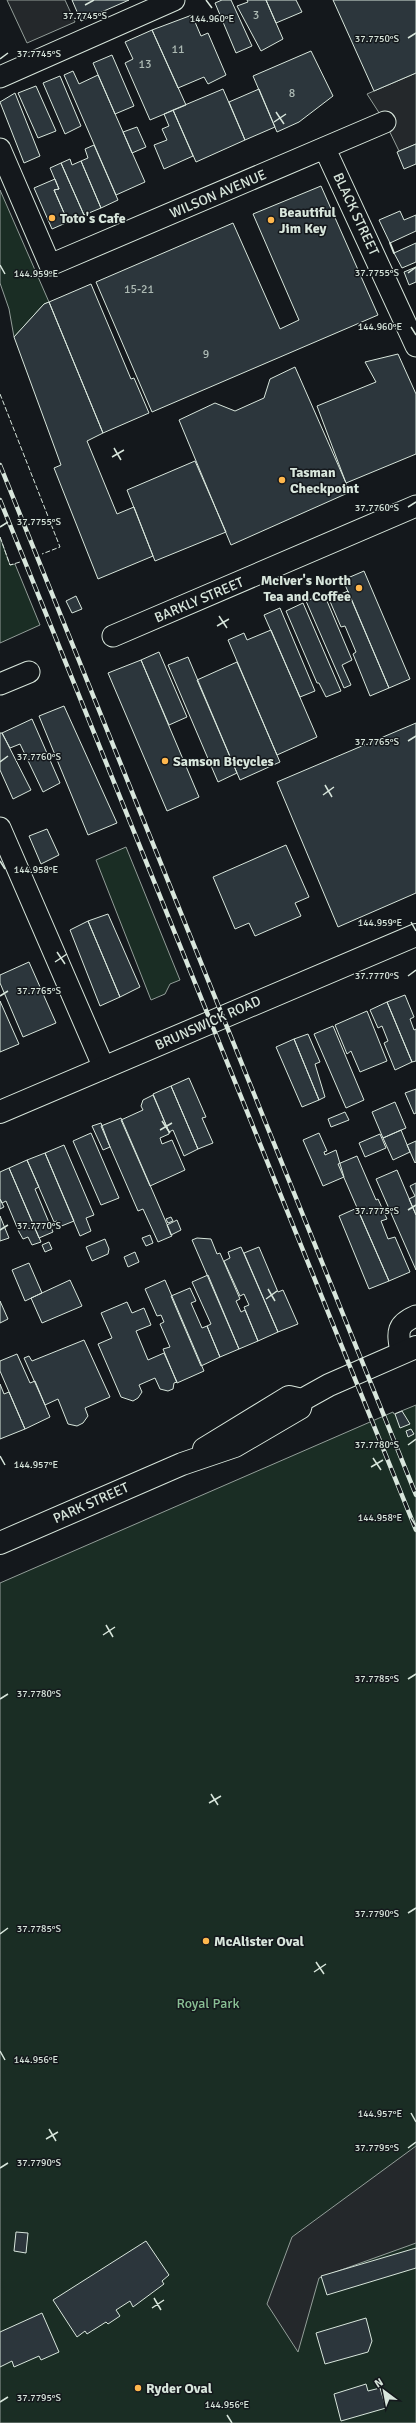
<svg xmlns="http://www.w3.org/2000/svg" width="416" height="2423" font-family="Signika,sans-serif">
<rect width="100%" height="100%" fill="#14181c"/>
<path fill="#1a2d24" stroke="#939e99" d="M0 190 49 302 44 304 14 337 9 309 0 283Z
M0 537 10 565 15 564 40 625 0 643Z
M126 847 180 980 170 984 165 994 151 1000 96 860Z
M416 1405V2423H0V1583L393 1412 394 1414Z"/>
<path fill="#24282b" stroke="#939e99" d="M7 0H65L75 22 27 43Z
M416 73V144L399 151 385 122 367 94Z
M416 2146V2243L319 2278 298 2352 267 2304 292 2237Z"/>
<path fill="#2c363c" stroke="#d8e6dc" d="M72 0H129L81 21Z
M222 0H231L252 46 236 53 215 3Z
M247 0H266L283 39 261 51 237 6 248 2Z
M266 0H296L302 12 276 23Z
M333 0H416V73L374 91Z
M192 15 201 36 208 33 226 75 208 84 204 77 178 88 152 30Z
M152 30 186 105 150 120 125 63 133 59 125 42Z
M311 51 333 96 299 122 277 132 253 76Z
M112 55 134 106 115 114 93 63Z
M73 71 79 84 98 75 145 182 116 195 64 75Z
M60 76 81 126 65 134 43 83Z
M36 86 56 131 38 138 18 93Z
M223 89 245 140 196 162 173 110Z
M259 89 275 127 245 140 229 102Z
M15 93 40 156 24 163 0 102Z
M173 110 193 156 164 169 154 145 167 140 162 129 169 126 164 114Z
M137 127 146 147 132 153 123 132Z
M416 144V164L404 169 397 152Z
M94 145 118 200 101 208 81 161 88 158 85 149Z
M70 159 72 165 81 161 101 208 84 215 61 163Z
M61 163 84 215 68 222 54 190 59 189 50 168Z
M55 179 59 189 54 190 68 222 52 229 34 188Z
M321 186 378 315 152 412 96 282 233 223 280 329 299 320 253 214Z
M400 211 404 220 416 215V231L390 243 379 220Z
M416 243V262L402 268 394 253Z
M416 267V282L409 285 404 272Z
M91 284 131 379 134 378 149 413 103 433 49 302Z
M49 302 103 433 87 441 117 514 134 507 153 556 98 579 54 468 61 465 14 337 44 304Z
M398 354 416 394V454L346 483 317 406 376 382 365 362Z
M295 367 350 492 231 545 179 420 215 403 235 411 264 398 270 379Z
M195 461 226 532 155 561 127 490Z
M364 571 410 679 389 688 343 580Z
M348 591 389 688 370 696 353 654 356 652 345 626 341 627 329 599Z
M324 594 352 660 342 665 351 685 344 688 306 601Z
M76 596 82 609 72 613 66 601Z
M303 603 341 691 326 697 319 683H317L286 611Z
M280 608 315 691 300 697 264 615Z
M271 630 317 737 277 755 228 640 244 633 247 640Z
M159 652 187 717 169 725 141 660Z
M188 657 237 773 218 782 168 665Z
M141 660 199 797 167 811 108 673Z
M237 662 280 762 240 780 197 680Z
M64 706 117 823 88 835 39 716Z
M32 719 60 783 43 792 20 744 10 748 2 733Z
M416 723V893L338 927 277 782Z
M0 733H2L31 790 13 799 0 770Z
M47 829 59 855 41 864 29 836Z
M286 845 309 897 295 903 301 916 255 936 249 923 235 929 213 877Z
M108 914 140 987 120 997 88 921Z
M88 921 120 997 100 1006 70 930Z
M29 962 56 1023 23 1037 0 983V975Z
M405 995 414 1017 410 1019 414 1030 416 1029V1061L412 1062 387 1002Z
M0 1001 19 1044 0 1052Z
M387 1002 412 1062 395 1070 384 1043 388 1041 382 1026 378 1028 370 1010Z
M367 1011 387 1061 360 1072 351 1051 347 1054 335 1025Z
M333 1026 364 1100 346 1108 314 1034Z
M308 1034 320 1062 315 1064 325 1097 319 1100 294 1039Z
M294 1039 319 1100 302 1107 276 1047Z
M189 1078 206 1117 202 1118 213 1143 198 1149 171 1086Z
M171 1086 198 1149 184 1156 173 1130 169 1132 153 1094Z
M416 1089V1113L414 1114 405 1093Z
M153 1095 169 1132V1134L160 1138 162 1144 172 1140 185 1170 150 1186 121 1120 143 1110 141 1106 143 1100Z
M395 1102 406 1128 383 1138 372 1112Z
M345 1112 349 1120 331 1127 328 1119Z
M121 1118 172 1236 158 1242 143 1209 138 1211 101 1126Z
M101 1123 110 1147 103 1150 92 1126Z
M401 1130 410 1152 393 1160 383 1138Z
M91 1133 119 1198 101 1205 73 1141Z
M319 1133 327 1151 324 1152 325 1155 336 1150 344 1177 323 1186 303 1140Z
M380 1134 386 1148 365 1157 359 1143Z
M416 1141V1162L415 1163 407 1145Z
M64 1145 94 1215 86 1218 91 1231 80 1236 45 1153Z
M45 1153 74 1221 59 1227 57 1221 54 1222 27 1160Z
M357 1156 376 1200 378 1199 387 1219 381 1221 388 1239 395 1237 410 1272 389 1281 338 1164Z
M27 1160 39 1187 35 1189 53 1232 39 1238 9 1168Z
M9 1168 41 1242 32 1245 28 1237 23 1239 19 1232 6 1201 2 1203 0 1199V1172Z
M397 1170 416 1215V1270L376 1179Z
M416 1183V1215L409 1199 415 1196 410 1186Z
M0 1199 4 1207 0 1209Z
M357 1208 389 1281 369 1289 339 1216Z
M0 1216 9 1238 0 1241Z
M171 1217 173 1221 168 1223 166 1219Z
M177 1220 181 1230 171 1235 167 1225Z
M150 1235 153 1243 146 1246 142 1238Z
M197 1238 211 1239 217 1254 220 1253 240 1299 236 1301 241 1312 245 1310 258 1341 239 1349 192 1240Z
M105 1239 109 1249 108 1254 92 1261 86 1247Z
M49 1242 52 1249 45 1252 42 1245Z
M241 1247 278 1332 258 1341 244 1307 249 1305 244 1294 240 1296 224 1261 230 1258 228 1252Z
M259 1247 278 1292 283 1290 298 1324 278 1332 244 1253Z
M135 1252 139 1262 128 1267 124 1257Z
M29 1263 42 1293 25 1301 12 1270Z
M208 1275 239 1349 220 1357 207 1326 211 1324 192 1282Z
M70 1280 82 1306 42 1323 31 1298Z
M165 1280 204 1371 177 1383 163 1349 170 1347 160 1324 164 1322 161 1315 157 1316 145 1289Z
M190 1288 196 1301 191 1303 202 1328 207 1326 220 1357 201 1366 171 1296Z
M0 1301 8 1319 0 1323Z
M127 1302 132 1313 144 1308 151 1325 136 1331 148 1360 164 1353 177 1382 174 1383 173 1389 168 1391 160 1389 155 1378 139 1385 142 1392 138 1398 133 1401 121 1397 98 1344 112 1338 101 1313Z
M84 1340 110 1397 85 1408 88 1416 83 1423 77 1426 68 1424 58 1399 45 1405 24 1358 29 1356 32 1361Z
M17 1354 30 1383 35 1381 50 1417 25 1429 0 1371V1361Z
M0 1384 4 1394 9 1392 25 1429 0 1439Z
M402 1411 410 1424 400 1428 395 1414Z
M411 1429 414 1434 408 1437 406 1431Z
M16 2232 28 2233 26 2253 14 2251Z
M146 2241 169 2275 162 2281 164 2284 133 2307 130 2301 116 2310 120 2316 108 2324 106 2322 87 2334 85 2331 77 2337 53 2300Z
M416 2248V2268L327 2295 321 2276Z
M42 2313 59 2352 41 2360 39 2356 14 2367 12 2361 0 2367V2332Z
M366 2318 372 2341 368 2352 325 2364 316 2333Z
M366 2384 368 2391 380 2388 386 2408 341 2421 334 2394Z"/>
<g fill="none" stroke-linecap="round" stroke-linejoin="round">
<g stroke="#d8e6dc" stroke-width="23">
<path id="street" d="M0 77 174 0
M0 149 50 265 385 122
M325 149 416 346
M113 636 416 506
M0 684 29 672
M0 828 104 1068
M401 1353C398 1333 395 1325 416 1316"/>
</g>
<g stroke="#d8e6dc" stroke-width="24">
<path id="secondary" d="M204 1449 289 1397 302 1400 329 1385 416 1347
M0 1543 182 1464 235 1446 300 1408 302 1400"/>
</g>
<g stroke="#d8e6dc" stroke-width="24">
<path id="primary" d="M0 1112 416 935"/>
</g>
<use href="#street" stroke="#14181c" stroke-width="21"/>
<use href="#secondary" stroke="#14181c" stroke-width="22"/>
<use href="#primary" stroke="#14181c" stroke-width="22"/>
<g stroke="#d8e6dc" stroke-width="4.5">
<path id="rail" d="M0 465 416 1495
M0 500 416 1530"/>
</g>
<use href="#rail" stroke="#14181c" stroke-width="3" stroke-dasharray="9" stroke-linecap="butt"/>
<path stroke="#d8e6dc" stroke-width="1" stroke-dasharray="5 2" stroke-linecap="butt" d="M0 394 60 547 42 554
M0 537 10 565 20 562"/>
<path stroke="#d8e6dc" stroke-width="2" d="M390 243 394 253"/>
</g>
<path fill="none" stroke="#d8e6dc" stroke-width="1.5" d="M206 0 212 8M85 5 94 0M408 38 416 33M0 59 8 53M276 112 284 124M274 122 286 114M0 265 5 274M408 273 416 267M411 327 416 335M114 448 121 460M112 457 124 450M408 507 416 502M0 527 8 522M219 616 227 628M217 626 229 619M408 741 416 736M0 762 8 756M325 785 332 797M323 795 334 787M0 861 5 869M411 922 416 931M57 952 65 964M55 962 67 954M408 976 416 970M0 996 8 991M162 1121 170 1133M160 1130 172 1123M408 1210 416 1205M0 1230 8 1225M268 1289 275 1301M266 1299 277 1291M408 1445 416 1439M0 1456 5 1465M373 1458 381 1470M371 1467 383 1460M411 1518 416 1526M106 1625 113 1637M103 1635 115 1627M408 1679 416 1674M0 1699 8 1694M211 1794 218 1805M209 1803 221 1796M408 1913 416 1908M0 1934 8 1928M316 1962 324 1974M314 1972 326 1964M0 2051 5 2060M411 2113 416 2122M49 2129 56 2141M46 2139 58 2132M408 2148 416 2142M0 2168 8 2163M154 2298 161 2310M152 2308 164 2300M0 2402 8 2397M227 2415 232 2423"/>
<g fill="#ffb74d" stroke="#14181c" stroke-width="1.5">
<circle cx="52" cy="218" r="4"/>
<circle cx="271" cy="220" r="4"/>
<circle cx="282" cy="480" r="4"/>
<circle cx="359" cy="588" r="4"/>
<circle cx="165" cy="761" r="4"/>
<circle cx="206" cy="1941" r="4"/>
<circle cx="138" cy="2388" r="4"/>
</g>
<g text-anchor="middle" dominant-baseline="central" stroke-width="3" stroke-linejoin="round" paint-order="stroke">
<g font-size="12" fill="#adbab4">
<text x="256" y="15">3</text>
<text x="178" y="49">11</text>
<text x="145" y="64">13</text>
<text x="292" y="93">8</text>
<text x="139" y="289">15-21</text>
<text x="206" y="354">9</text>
</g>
<g font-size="14" fill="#d8e6dc" stroke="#14181c">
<text transform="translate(218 194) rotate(-23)">WILSON AVENUE</text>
<text transform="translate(356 214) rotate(65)">BLACK STREET</text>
<text transform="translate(199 600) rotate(-23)">BARKLY STREET</text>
<text transform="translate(208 1023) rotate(-24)">BRUNSWICK ROAD</text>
<text transform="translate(91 1503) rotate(-24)">PARK STREET</text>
</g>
<g font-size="14" font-weight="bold" fill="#d8e6dc" stroke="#14181c" text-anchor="start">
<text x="279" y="212">Beautiful<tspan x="279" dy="16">Jim Key</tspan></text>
<text x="60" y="218">Toto's Cafe</text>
<text x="290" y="472">Tasman<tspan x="290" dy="16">Checkpoint</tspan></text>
<text x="351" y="580" text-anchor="end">McIver's North<tspan x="351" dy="16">Tea and Coffee</tspan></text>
<text x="173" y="761">Samson Bicycles</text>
<text x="214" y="1941">McAlister Oval</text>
<text x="146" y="2388">Ryder Oval</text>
</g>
<g font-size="14" fill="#8ac095" stroke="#14181c">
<text x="208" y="2003">Royal Park</text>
</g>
</g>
<g font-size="10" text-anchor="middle" fill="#d8e6dc" stroke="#14181c" stroke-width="3" stroke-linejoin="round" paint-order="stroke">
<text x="85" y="19">37.7745°S</text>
<text x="212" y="22">144.960°E</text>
<text x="377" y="42">37.7750°S</text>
<text x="39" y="57">37.7745°S</text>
<text x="377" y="276">37.7755°S</text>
<text x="36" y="277">144.959°E</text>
<text x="380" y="330">144.960°E</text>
<text x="377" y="511">37.7760°S</text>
<text x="39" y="525">37.7755°S</text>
<text x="377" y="745">37.7765°S</text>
<text x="39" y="760">37.7760°S</text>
<text x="36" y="873">144.958°E</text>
<text x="380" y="926">144.959°E</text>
<text x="377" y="979">37.7770°S</text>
<text x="39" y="994">37.7765°S</text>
<text x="377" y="1214">37.7775°S</text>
<text x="39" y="1229">37.7770°S</text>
<text x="377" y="1448">37.7780°S</text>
<text x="36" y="1468">144.957°E</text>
<text x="380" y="1521">144.958°E</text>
<text x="377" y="1682">37.7785°S</text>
<text x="39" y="1697">37.7780°S</text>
<text x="377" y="1917">37.7790°S</text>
<text x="39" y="1932">37.7785°S</text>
<text x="36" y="2063">144.956°E</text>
<text x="380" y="2117">144.957°E</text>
<text x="377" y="2151">37.7795°S</text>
<text x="39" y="2166">37.7790°S</text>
<text x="39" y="2401">37.7795°S</text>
<text x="227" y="2408">144.956°E</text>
</g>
<g transform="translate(384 2391) rotate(328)" stroke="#14181c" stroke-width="3" paint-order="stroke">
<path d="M0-3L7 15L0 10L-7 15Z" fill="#d8e6dc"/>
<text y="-6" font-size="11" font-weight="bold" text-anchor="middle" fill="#d8e6dc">N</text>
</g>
</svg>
